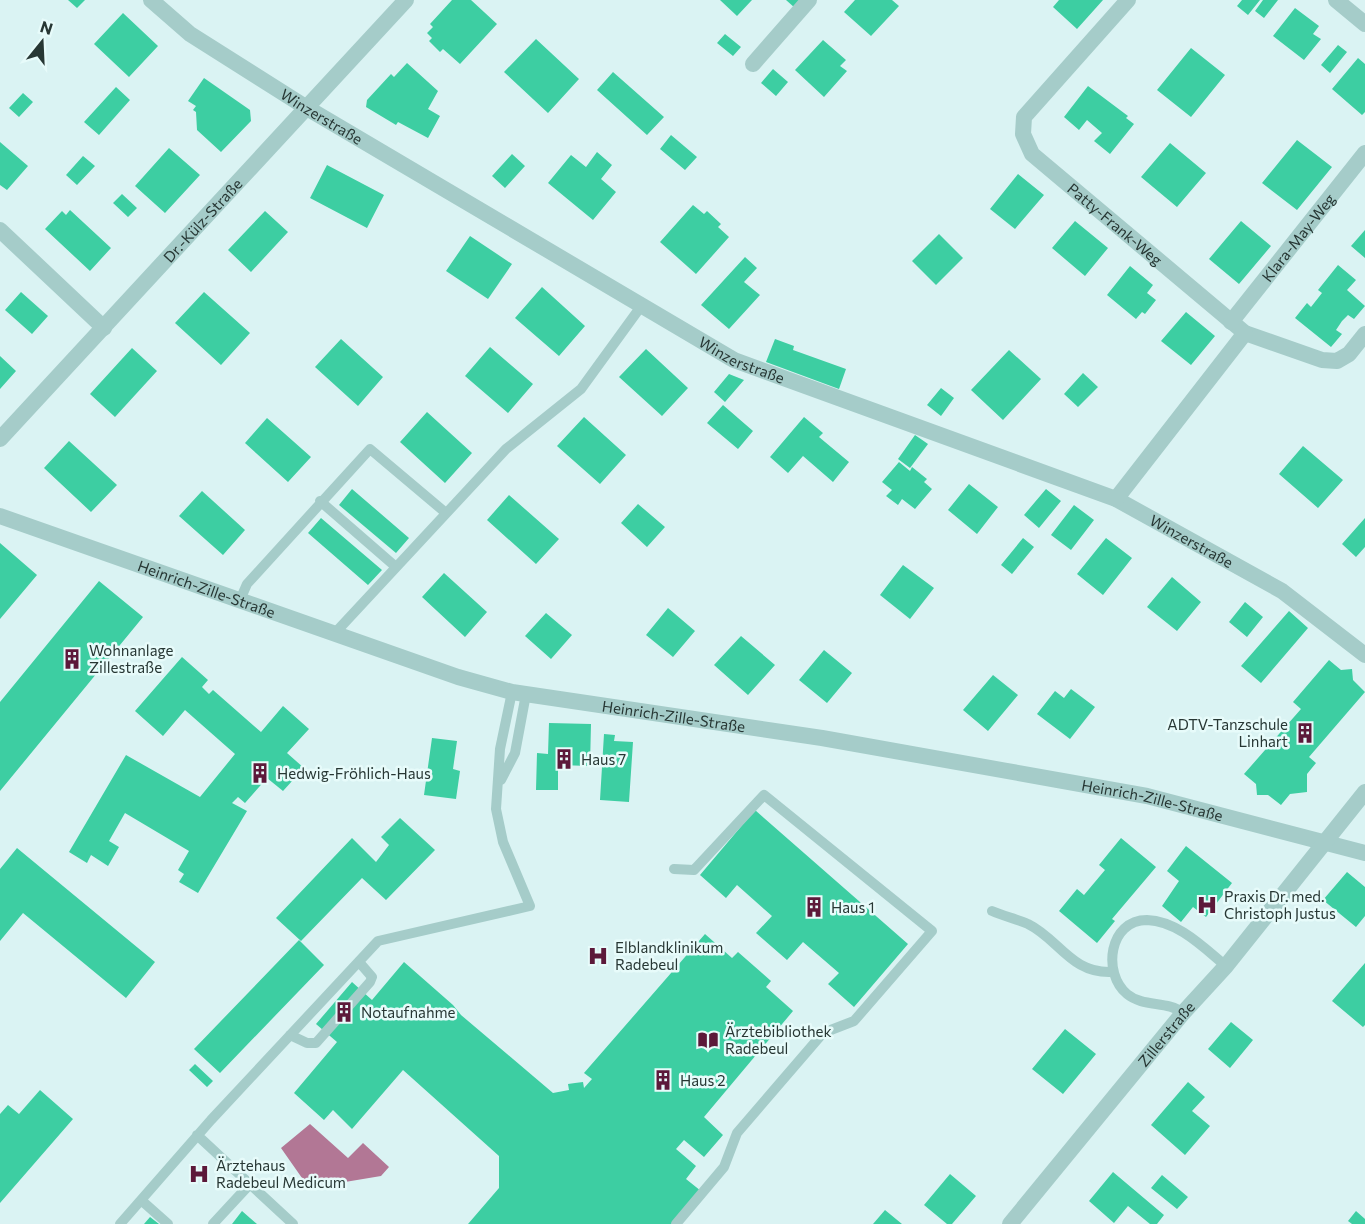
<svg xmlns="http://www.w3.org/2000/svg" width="1365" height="1224" font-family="Commissioner,sans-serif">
<rect width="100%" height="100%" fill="#daf3f3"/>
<path fill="#b27795" d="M310 1124 348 1158 363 1143 389 1167 381 1176 309 1188 281 1148Z"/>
<path fill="#3dcea2" d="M68 0H85L77 8Z
M452 0H471L497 24 460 64 443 49 440 52 429 41 432 38 427 33 433 27 430 24Z
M720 0H752L737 16Z
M786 0H801L795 8Z
M855 0H892L899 6 871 36 844 12Z
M1059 0H1103L1077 29 1053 7Z
M1242 0H1260L1248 15 1237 6Z
M1263 0H1278L1264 18 1255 11Z
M1295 8 1319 26 1313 34 1321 39 1304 60 1273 36Z
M123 13 158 46 129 77 94 44Z
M725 34 741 47 733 56 717 43Z
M536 39 579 79 548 113 504 72Z
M823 40 846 60 840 66 847 71 824 97 795 70Z
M1338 45 1347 52 1330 73 1321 65Z
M1191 48 1225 75 1191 117 1157 90Z
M1358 58 1365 64V112L1362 115 1332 89Z
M407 63 438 91 428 109 440 116 428 138 398 122 396 125 366 107 367 100 391 74 394 77Z
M773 69 788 82 776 96 761 83Z
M613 72 664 117 647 135 597 90Z
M204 78 250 110 251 121 221 152 197 130 196 112 193 110 196 106 188 101Z
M1088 86 1128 116 1126 118 1134 124 1110 154 1094 141 1102 133 1087 120 1079 130 1064 117Z
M116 87 130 100 99 135 84 122Z
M23 93 33 102 19 117 9 108Z
M671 135 697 157 685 170 660 149Z
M1297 140 1332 167 1297 210 1262 183Z
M0 142 28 166 7 190 0 185Z
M1170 143 1206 173 1177 207 1141 177Z
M169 148 200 175 165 213 135 186Z
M597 152 612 165 601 179 616 192 593 220 548 183 571 155 586 167Z
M512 154 525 166 505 188 492 176Z
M83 156 95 166 77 185 66 175Z
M327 165 384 195 367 228 310 198Z
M1018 174 1044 195 1015 229 990 209Z
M122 194 137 208 128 217 113 203Z
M693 205 704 214 707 211 721 224 718 227 729 237 696 274 660 242Z
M70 210 111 248 90 271 45 229 62 211 66 215Z
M265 211 288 232 251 272 228 250Z
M1075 221 1108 248 1085 276 1052 248Z
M1241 221 1271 246 1239 284 1209 259Z
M1365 230V258L1351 246Z
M939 234 963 258 936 285 912 261Z
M470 236 512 264 488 299 446 271Z
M745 257 757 268 744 282 760 295 729 329 701 305Z
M1338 265 1356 280 1347 290 1365 306 1354 319 1348 315 1342 321 1336 330 1342 334 1331 347 1295 318 1307 303 1311 307 1322 293 1318 290Z
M1130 266 1153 285 1147 293 1156 300 1145 314 1142 312 1136 319 1107 295Z
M542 287 585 326 559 356 515 318Z
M21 292 48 316 32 334 5 310Z
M204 292 250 333 221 365 175 323Z
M1186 312 1215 336 1191 365 1161 341Z
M341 339 383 377 358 406 315 367Z
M775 339 794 346 793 350 846 369 839 389 766 362Z
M490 347 533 384 508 413 465 376Z
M132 348 157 371 115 417 90 394Z
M646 349 688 388 662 416 619 377Z
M1009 350 1041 379 1003 420 971 390Z
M0 356 16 371 0 389Z
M1083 373 1098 387 1078 407 1064 394Z
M729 374 744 380 725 402 714 392Z
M941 388 954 398 941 416 927 405Z
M723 405 753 431 738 449 707 423Z
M427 412 472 453 445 483 400 442Z
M584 417 626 455 600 484 557 446Z
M804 417 823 433 819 437 849 462 833 482 803 456 788 473 770 457Z
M267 418 311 457 288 482 245 443Z
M915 435 928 444 910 468 898 459Z
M69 441 117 485 91 512 44 468Z
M1303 446 1343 480 1318 508 1279 474Z
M899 462 910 471 912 467 927 479 924 482 932 489 915 509 902 499 898 505 886 496 892 490 882 482Z
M969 484 998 507 977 534 948 510Z
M352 489 409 538 396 553 339 505Z
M1046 489 1061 501 1039 528 1024 515Z
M202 491 245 530 223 555 179 516Z
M509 495 559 539 536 564 487 520Z
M638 504 665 527 647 547 621 523Z
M1074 505 1094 520 1071 550 1051 535Z
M321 518 382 570 368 585 308 533Z
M1365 518V547L1356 557 1342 544Z
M1023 538 1034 547 1012 574 1001 565Z
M1106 538 1132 558 1103 595 1077 574Z
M0 543 37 575 0 619Z
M903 565 934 588 910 619 880 595Z
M444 573 487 612 465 637 422 597Z
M1172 577 1201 602 1177 631 1147 607Z
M99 581 143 617 0 791V702Z
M1245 602 1263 617 1247 637 1229 622Z
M668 608 695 631 673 657 646 635Z
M1289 611 1308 628 1261 683 1241 666Z
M546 613 572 635 551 659 525 636Z
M741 636 775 665 748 695 714 665Z
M824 650 852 673 827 703 799 680Z
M182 657 208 680 202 687 209 694 213 690 261 732 283 706 309 729 287 753 304 768 283 791 267 778 245 803 238 797 232 803 247 811 198 893 179 882 184 874 178 870 189 851 125 813 109 841 119 847 108 866 91 855 87 863 69 852 126 755 200 797 235 754 185 710 163 736 135 711Z
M1329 660 1341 670 1352 669 1353 680 1365 692 1309 757 1316 763 1307 774V792L1290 794 1281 805 1268 795H1257L1256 784 1244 774 1301 709 1293 702Z
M993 675 1018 695 988 731 963 710Z
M1071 689 1095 707 1070 739 1037 714 1055 691 1064 698Z
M549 723 591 724 590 766 558 765V790H536L537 753 548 754Z
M604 734 615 735 614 741 633 742 629 802 600 800Z
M432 738 457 741 453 769 460 771 456 799 424 795Z
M755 810 908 944 854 1007 828 984 839 973 803 942 787 960 756 933 772 916 737 885 726 898 700 875Z
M400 818 435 850 386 900 362 878 301 941 276 918 352 838 376 862 389 845 381 837Z
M1121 838 1156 867 1112 919 1115 921 1097 943 1059 911 1077 889 1084 895 1105 870 1099 865Z
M1186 846 1232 883 1206 917 1193 907 1181 922 1162 906 1179 881 1167 871Z
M17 848 155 962 126 998 23 913 0 941V869Z
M1347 872 1365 887V916L1356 927 1323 900Z
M705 934 732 958 738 952 771 981 766 987 793 1011 704 1117 723 1135 704 1157 684 1140 676 1149 696 1166 686 1179 701 1191 673 1224H468L499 1188V1156L403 1070 352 1129 333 1110 324 1120 294 1093 337 1042 316 1024 352 982 372 1000 404 962 453 1005 461 1015 553 1093 569 1090 568 1084 575 1083 583 1082 584 1088 592 1079 584 1073Z
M299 940 324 965 220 1073 194 1049Z
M1365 963V1025L1363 1027 1332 1001Z
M1231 1022 1253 1040 1230 1068 1208 1049Z
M1065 1029 1096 1054 1063 1094 1032 1069Z
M195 1064 213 1081 207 1087 189 1070Z
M1188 1082 1205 1097 1192 1111 1210 1126 1185 1155 1151 1125Z
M40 1090 73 1119 0 1203V1114L8 1105 19 1114Z
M1113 1172 1164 1215 1157 1224H1150L1128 1206 1114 1223 1089 1201Z
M950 1174 976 1196 952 1224H947L924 1205Z
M1162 1175 1188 1197 1177 1209 1151 1188Z
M885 1210 902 1224H873Z
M242 1211 257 1224H232Z
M1356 1211 1365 1219V1224H1352L1348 1221Z
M150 1217 159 1224H144Z"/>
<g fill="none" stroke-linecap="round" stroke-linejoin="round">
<path stroke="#a5ccc9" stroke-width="10" d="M320 501 396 567
M240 600 247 584 370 449 446 513
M335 633 506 449 581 389 642 305
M501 780 515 753 526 694
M674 869 694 870 764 795 932 931 854 1021 823 1033 737 1133 724 1167 676 1224
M992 911C1004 916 1016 919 1028 924 1059 939 1071 974 1112 972
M1183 1013C1167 1000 1144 1008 1127 994 1102 973 1109 920 1147 920 1178 921 1204 948 1226 966
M290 1035 307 1043H316L370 982 372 977 359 962
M197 1135 293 1224
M141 1200 168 1224
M120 1224 211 1120 378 941 530 906 503 842 496 809 500 749 512 692
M213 1224 250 1184"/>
<g stroke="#a5ccc9" stroke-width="16">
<path id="s1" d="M151 0 190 34 307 108 734 360 1116 499 1282 591 1365 655"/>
<path id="s2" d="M1128 0 1024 117 1023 134 1032 154 1245 333 1322 360 1337 361 1349 354 1365 334"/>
<path d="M1336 0 1365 24"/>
<path d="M753 64 809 0"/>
<path d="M0 230 104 328"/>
<path id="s3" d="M1231 322 1365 153"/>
<path id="s4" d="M0 439 406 0"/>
<path d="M1116 499 1245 333"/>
<path id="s5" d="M0 516 458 677 512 692 822 738 1147 796 1365 853"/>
<path id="s6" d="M1010 1224 1183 1013 1226 966 1365 792"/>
</g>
</g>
<defs>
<g id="building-bare" transform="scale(1.62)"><path d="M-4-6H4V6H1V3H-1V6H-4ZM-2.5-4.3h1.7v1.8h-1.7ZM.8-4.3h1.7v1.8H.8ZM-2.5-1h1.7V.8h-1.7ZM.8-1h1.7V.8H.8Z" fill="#5c193a" stroke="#e7fbfa" stroke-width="2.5" paint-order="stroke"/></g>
<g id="hospital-bare" transform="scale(1.62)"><path d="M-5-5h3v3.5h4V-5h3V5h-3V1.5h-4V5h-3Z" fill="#5c193a" stroke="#e7fbfa" stroke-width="2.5" paint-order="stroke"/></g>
<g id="library-bare" transform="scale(1.62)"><path d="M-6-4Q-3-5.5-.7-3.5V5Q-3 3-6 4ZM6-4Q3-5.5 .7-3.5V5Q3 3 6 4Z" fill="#5c193a" stroke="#e7fbfa" stroke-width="2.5" paint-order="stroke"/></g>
</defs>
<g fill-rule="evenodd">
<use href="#building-bare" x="72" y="659"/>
<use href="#building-bare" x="1305" y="733"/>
<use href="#building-bare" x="564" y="759"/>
<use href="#building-bare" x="260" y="773"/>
<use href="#hospital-bare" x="1207" y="905"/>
<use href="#building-bare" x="814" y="907"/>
<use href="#hospital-bare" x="598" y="956"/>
<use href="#building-bare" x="344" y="1012"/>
<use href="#library-bare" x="708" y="1040"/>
<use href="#building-bare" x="663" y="1080"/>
<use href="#hospital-bare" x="199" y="1174"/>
</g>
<g text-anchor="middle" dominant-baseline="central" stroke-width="5" stroke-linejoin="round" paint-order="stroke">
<g font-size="15" fill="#273734" stroke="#e7fbfa">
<text stroke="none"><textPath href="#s1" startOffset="207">Winzerstraße</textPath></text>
<text stroke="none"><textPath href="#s4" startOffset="298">Dr.-Külz-Straße</textPath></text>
<text stroke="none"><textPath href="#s2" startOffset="304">Patty-Frank-Weg</textPath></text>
<text stroke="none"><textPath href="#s3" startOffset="108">Klara-May-Weg</textPath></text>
<text stroke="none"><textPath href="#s1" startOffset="693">Winzerstraße</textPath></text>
<text stroke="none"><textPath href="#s1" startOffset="1179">Winzerstraße</textPath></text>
<text stroke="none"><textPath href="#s5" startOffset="219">Heinrich-Zille-Straße</textPath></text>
<text stroke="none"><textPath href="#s5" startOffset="705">Heinrich-Zille-Straße</textPath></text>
<text stroke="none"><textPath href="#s5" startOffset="1191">Heinrich-Zille-Straße</textPath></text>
<text stroke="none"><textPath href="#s6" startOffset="246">Zillerstraße</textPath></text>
</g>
<g font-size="15" fill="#273734" stroke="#e7fbfa" text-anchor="start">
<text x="89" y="650">Wohnanlage<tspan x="89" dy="17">Zillestraße</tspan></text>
<text x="1288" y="724" text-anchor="end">ADTV-Tanzschule<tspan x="1288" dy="17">Linhart</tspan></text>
<text x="581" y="759">Haus 7</text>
<text x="277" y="773">Hedwig-Fröhlich-Haus</text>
<text x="1224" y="896">Praxis Dr. med.<tspan x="1224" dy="17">Christoph Justus</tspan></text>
<text x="831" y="907">Haus 1</text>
<text x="615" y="947">Elblandklinikum<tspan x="615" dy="17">Radebeul</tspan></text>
<text x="361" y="1012">Notaufnahme</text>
<text x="725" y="1031">Ärztebibliothek<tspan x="725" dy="17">Radebeul</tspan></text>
<text x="680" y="1080">Haus 2</text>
<text x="216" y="1165">Ärztehaus<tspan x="216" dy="17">Radebeul Medicum</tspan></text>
</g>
</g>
<g transform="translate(42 42) rotate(18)" stroke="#e7fbfa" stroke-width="4.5" paint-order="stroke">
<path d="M0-4.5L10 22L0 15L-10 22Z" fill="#273734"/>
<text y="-9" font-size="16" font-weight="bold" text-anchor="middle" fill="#273734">N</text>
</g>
</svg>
